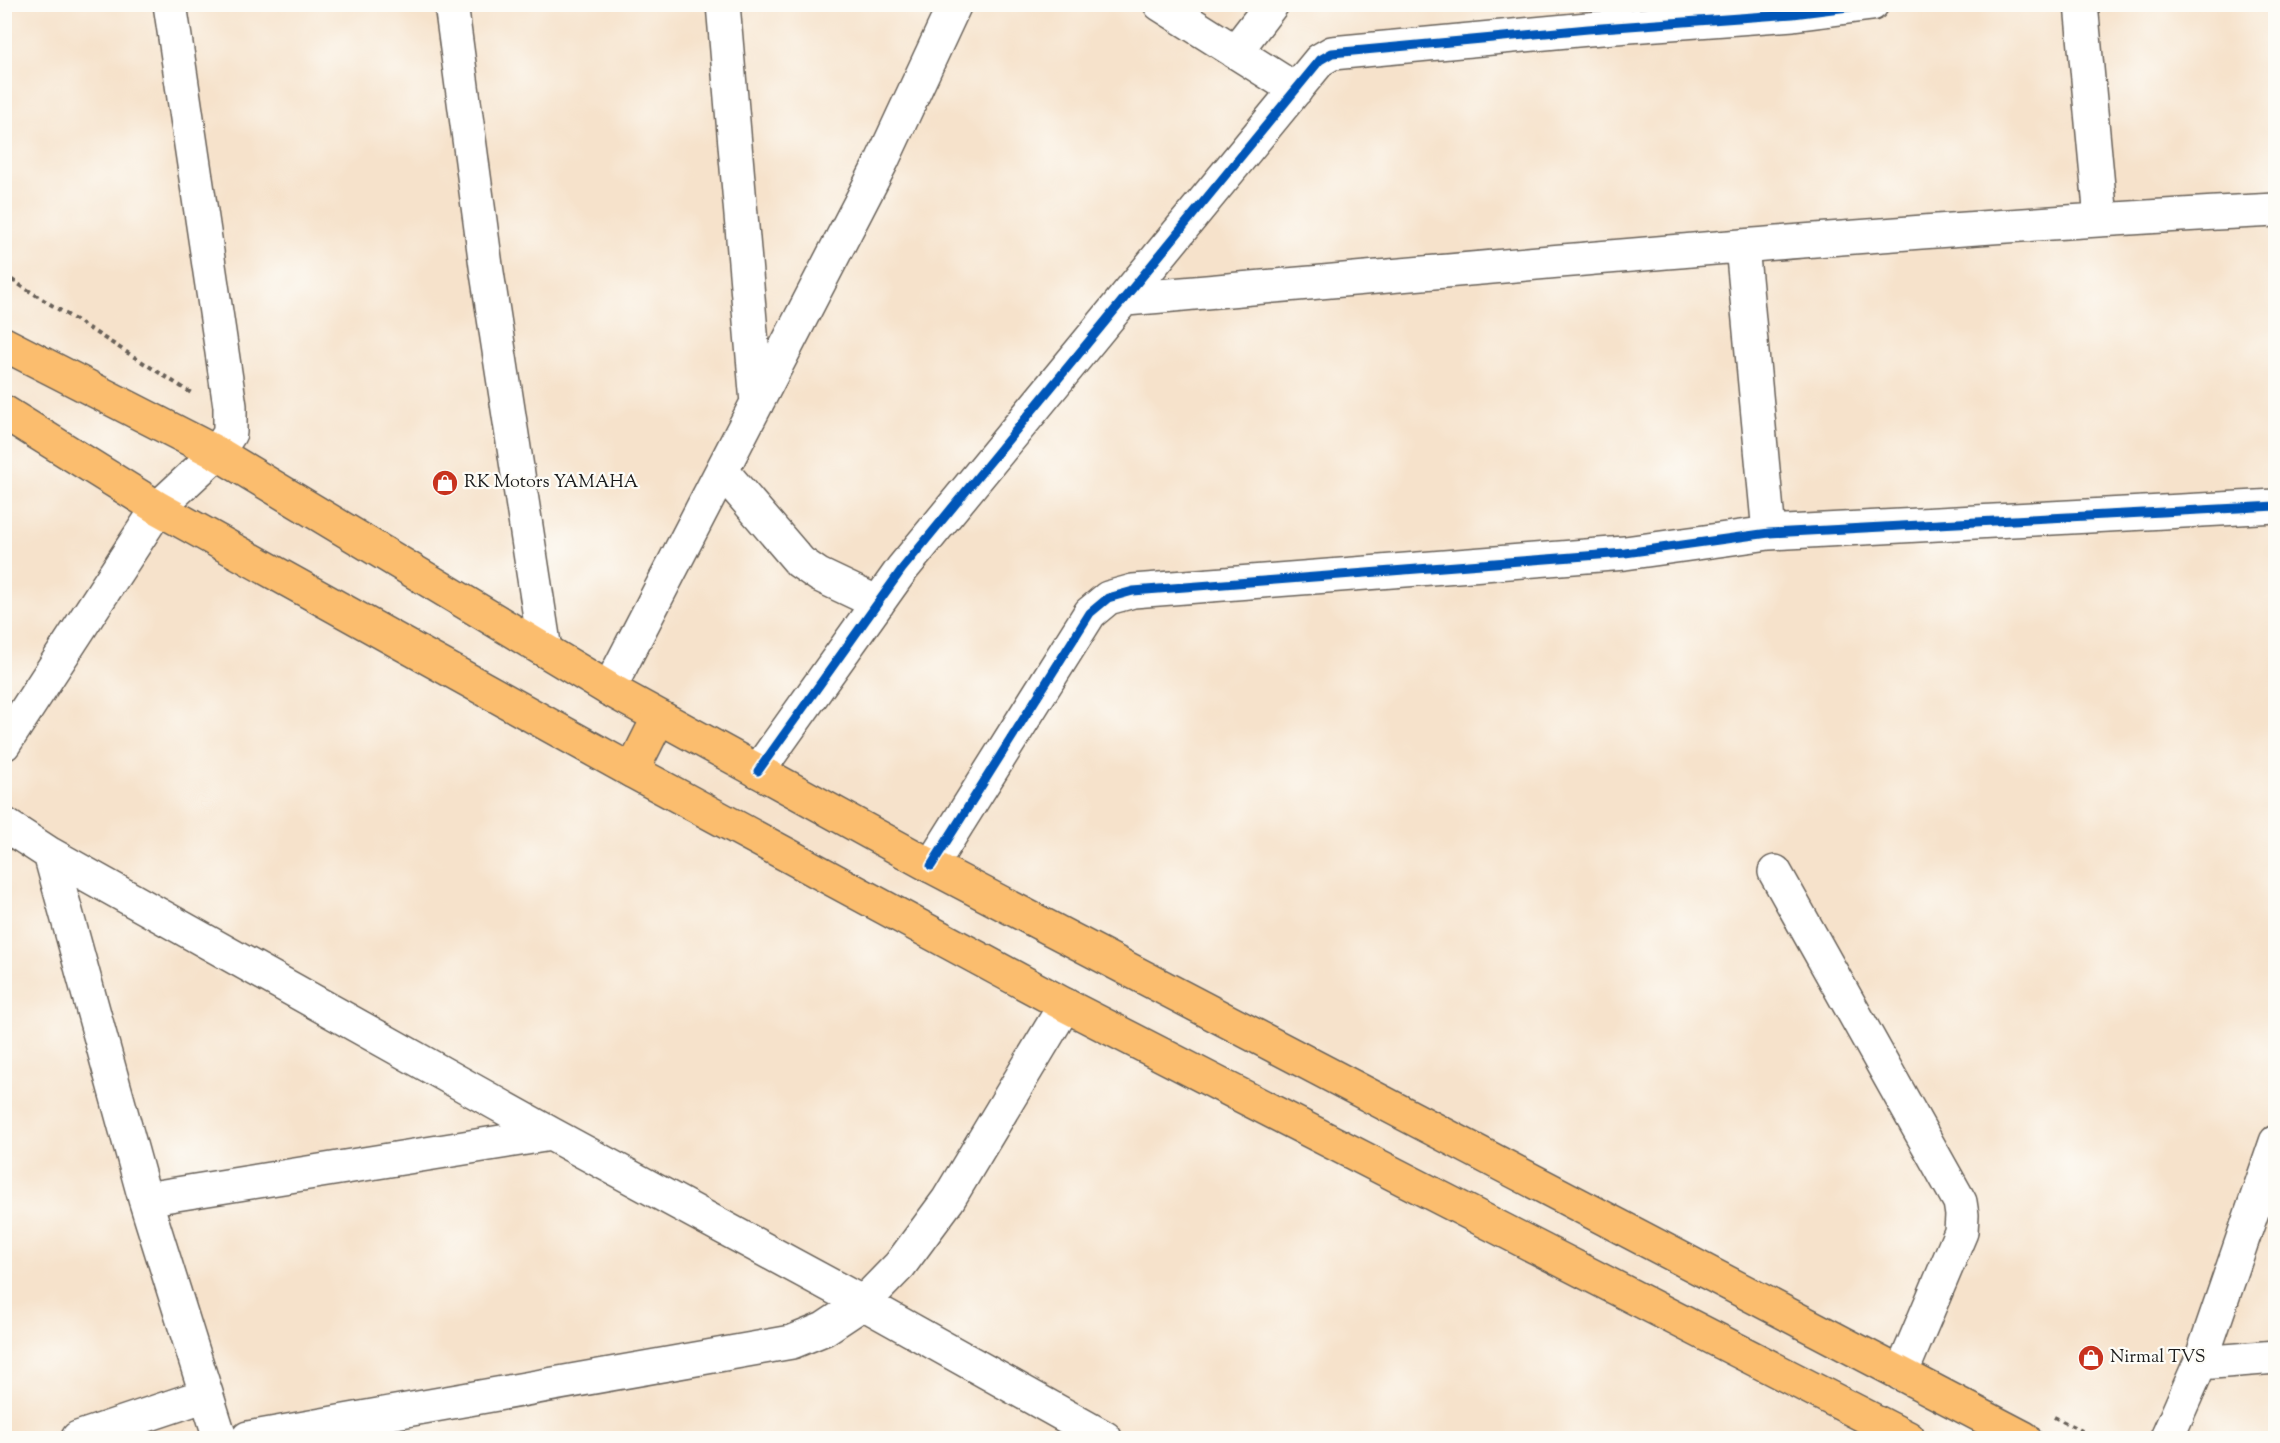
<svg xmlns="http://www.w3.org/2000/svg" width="2280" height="1443" font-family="'Sorts Mill Goudy',serif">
<rect width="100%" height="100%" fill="#fdfcf7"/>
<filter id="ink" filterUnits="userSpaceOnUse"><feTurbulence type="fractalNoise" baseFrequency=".0167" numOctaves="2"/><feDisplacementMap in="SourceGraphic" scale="12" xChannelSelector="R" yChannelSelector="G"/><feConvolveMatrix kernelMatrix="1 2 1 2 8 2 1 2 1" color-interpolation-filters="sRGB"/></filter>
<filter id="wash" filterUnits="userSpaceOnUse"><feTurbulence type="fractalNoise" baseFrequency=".008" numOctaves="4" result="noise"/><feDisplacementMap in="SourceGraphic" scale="24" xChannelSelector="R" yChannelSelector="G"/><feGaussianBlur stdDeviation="1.35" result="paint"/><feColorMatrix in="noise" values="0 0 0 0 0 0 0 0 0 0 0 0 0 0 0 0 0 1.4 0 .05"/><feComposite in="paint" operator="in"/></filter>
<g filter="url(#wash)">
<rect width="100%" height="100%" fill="#f6e2cb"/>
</g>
<g filter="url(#ink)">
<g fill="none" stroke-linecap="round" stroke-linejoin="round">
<g stroke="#686159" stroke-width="36">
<path id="minor" d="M451 4 486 266 545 650
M723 4 757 403
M1160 4 1296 90
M2081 4 2101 219
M1235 52 1272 4
M1742 246 1769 533
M1126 299C1509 266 1891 229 2276 210
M722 471 800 562 819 575 878 603
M609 689 882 161 955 4
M4 744 158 508 217 453 230 433V406L170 4
M758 771 902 569 1320 60 1332 53 1588 29 1793 14 1872 4
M4 824 50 854 551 1134 863 1303 1105 1438
M50 854 145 1199 220 1438
M931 866 1090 613 1108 598 1133 591 1625 553 1769 533 2276 506
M1775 872 1960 1202 1962 1215 1961 1232 1901 1374
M145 1199 551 1134
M2200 1363 2276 1357
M78 1438 206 1395
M248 1438 792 1342 824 1329 863 1303 900 1265 948 1200 1065 1005
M2167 1438 2200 1363 2276 1142"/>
</g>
<g stroke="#686159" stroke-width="36">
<path id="major" d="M4 344 217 453 609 689 931 866 2024 1438
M4 412 158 508 632 771 1065 1005 1908 1438"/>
</g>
<g stroke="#686159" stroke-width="36">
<path id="highway" d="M632 771 659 717"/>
</g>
<path stroke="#686159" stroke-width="4" stroke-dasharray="4.5 4.5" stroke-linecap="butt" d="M4 275 193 394
M2054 1417 2096 1438"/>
<use href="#minor" stroke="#fff" stroke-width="33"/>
<use href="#major" stroke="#fbbd6e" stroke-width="33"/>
<use href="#highway" stroke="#fbbd6e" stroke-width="33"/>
<g stroke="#fdfcf7" stroke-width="13">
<path id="cycleway" d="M758 771 902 569 1320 60 1332 53 1588 29 1793 14 1872 4
M931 866 1090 613 1108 598 1133 591 1625 553 1769 533 2276 506"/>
</g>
<use href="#cycleway" stroke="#0057b8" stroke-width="9"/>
</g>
</g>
<defs>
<g id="shop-disc" transform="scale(1.35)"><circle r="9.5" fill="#c8321e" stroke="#fdfcf7"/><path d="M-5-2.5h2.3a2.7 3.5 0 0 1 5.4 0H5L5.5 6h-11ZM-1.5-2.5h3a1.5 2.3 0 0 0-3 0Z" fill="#fff"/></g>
</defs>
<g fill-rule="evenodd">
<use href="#shop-disc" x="445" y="483"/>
<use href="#shop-disc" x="2091" y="1358"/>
</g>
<g text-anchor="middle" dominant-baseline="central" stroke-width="4.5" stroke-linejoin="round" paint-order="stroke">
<g font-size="18" fill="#1c1c1c" stroke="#fdfcf7" text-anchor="start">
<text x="464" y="483">RK Motors YAMAHA</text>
<text x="2110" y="1358">Nirmal TVS</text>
</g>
</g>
<rect width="2280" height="1443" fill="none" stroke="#fdfcf7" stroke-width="24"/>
</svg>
